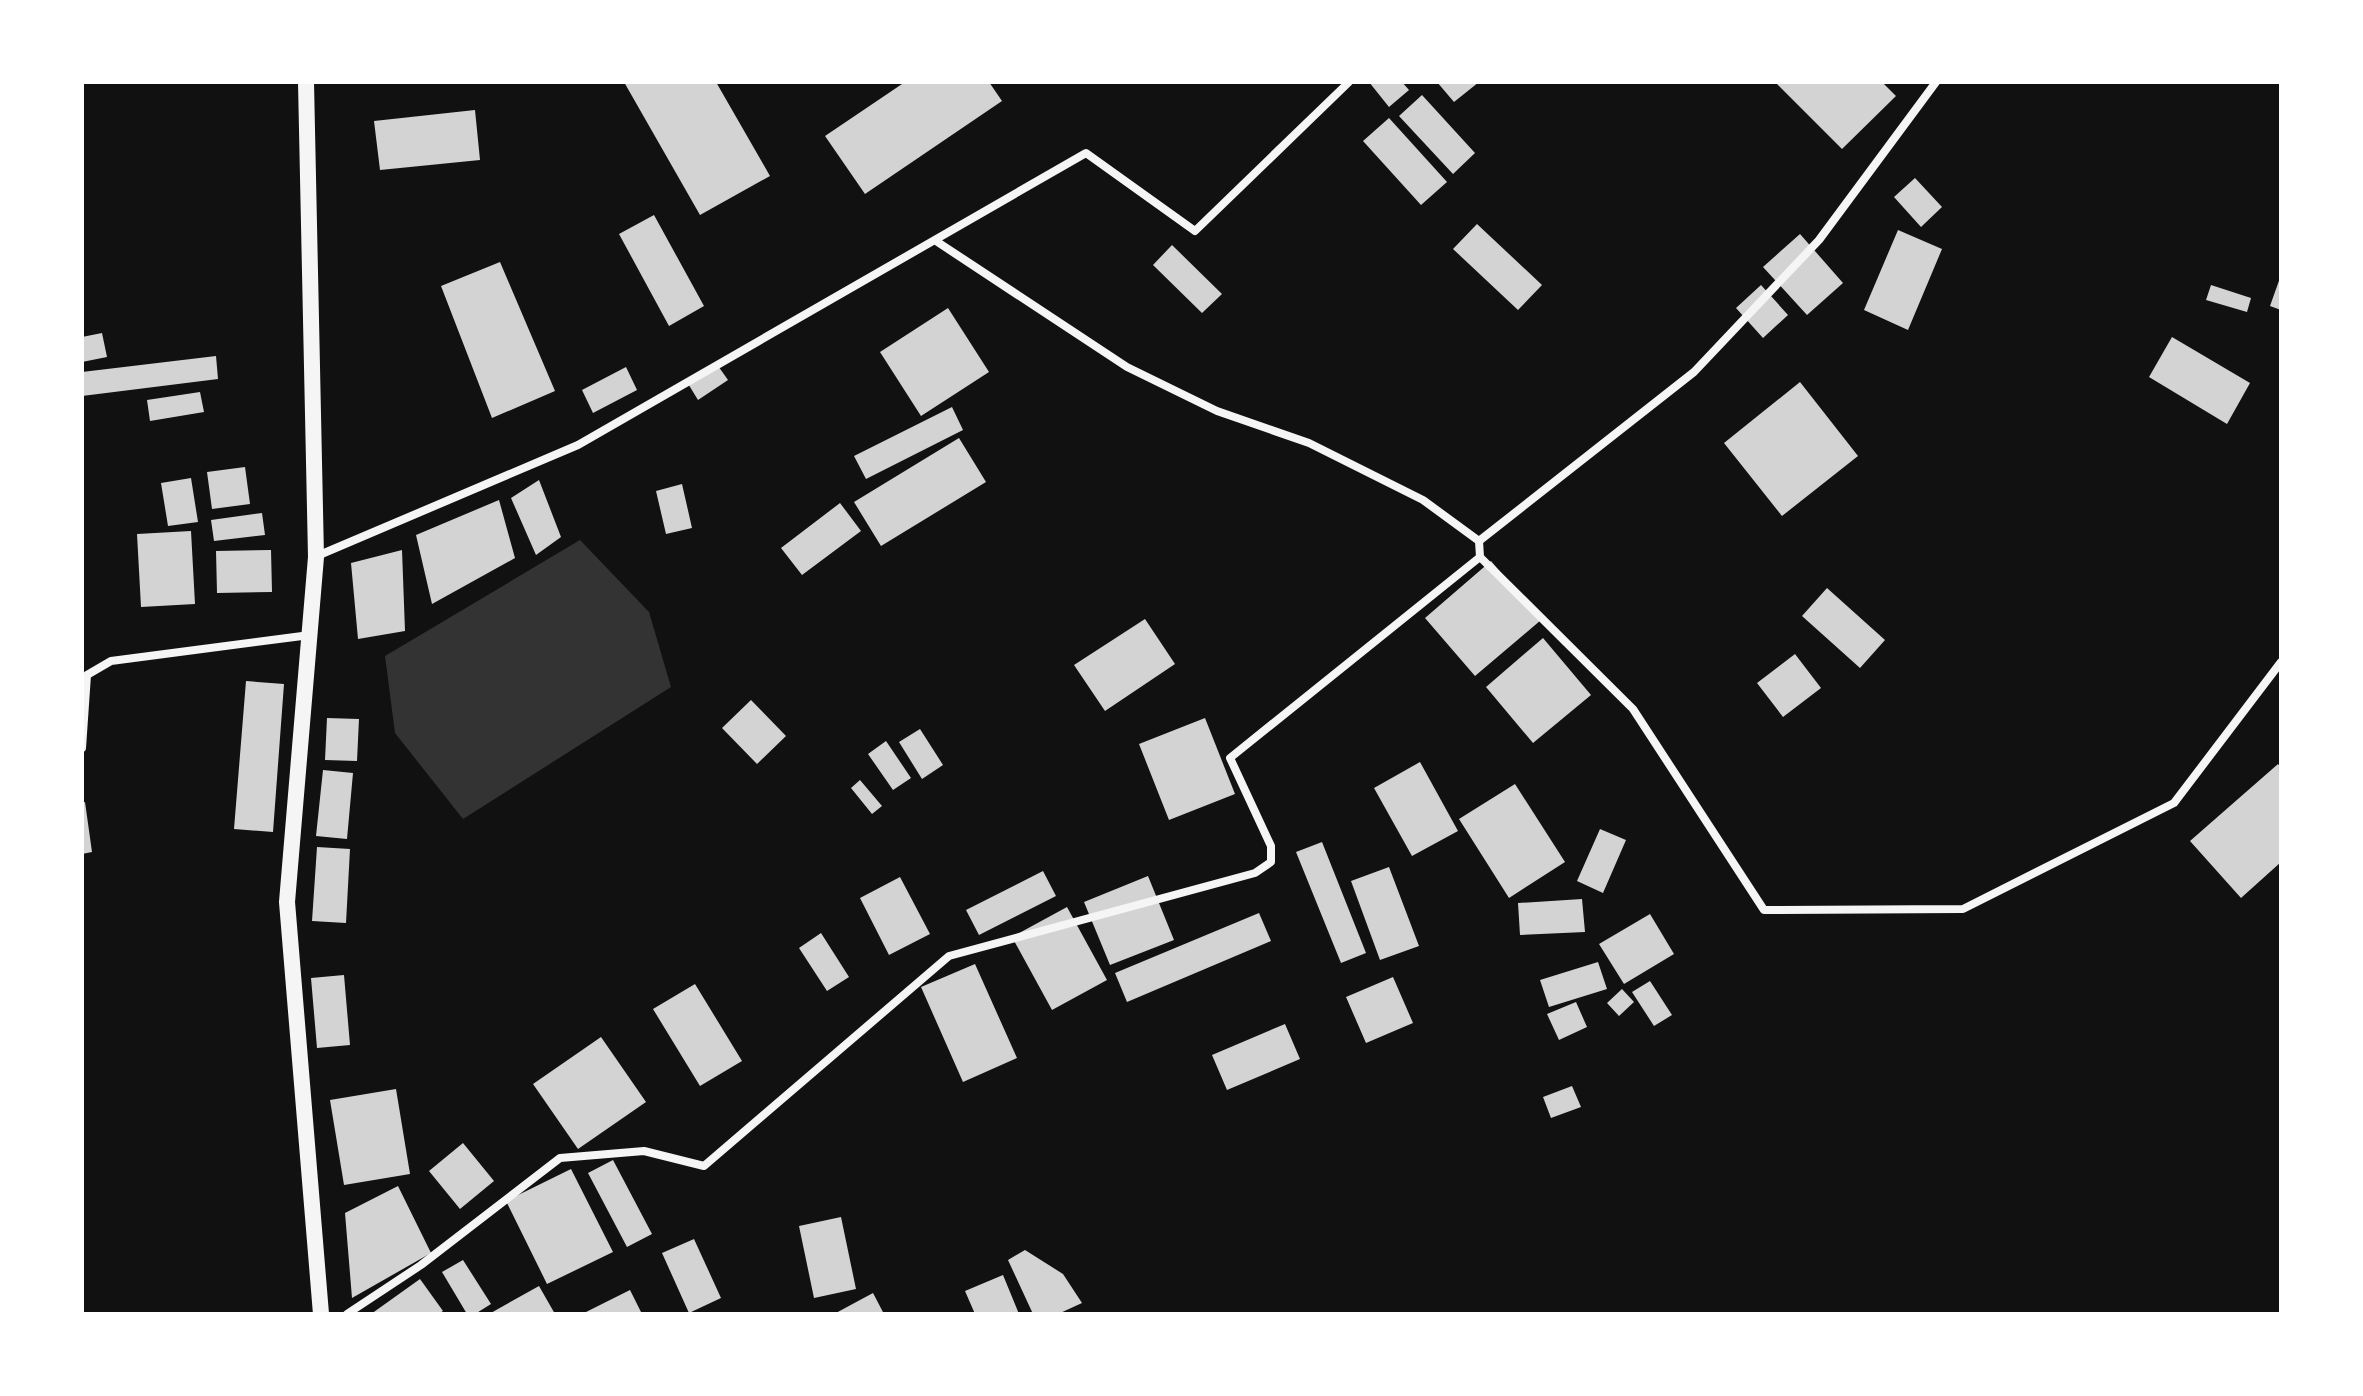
<svg xmlns="http://www.w3.org/2000/svg" width="2363" height="1396" font-family="Lato,sans-serif">
<rect width="100%" height="100%" fill="#111"/>
<path fill="#333" d="M580 540 649 612 671 687 463 819 395 733 385 656Z"/>
<path fill="#d3d3d3" d="M624 82H716L770 176 700 215Z
M905 82H989L1002 101 865 194 825 136Z
M1369 82H1402L1409 90 1389 107Z
M1437 82H1479L1454 102Z
M1775 82H1882L1896 96 1842 149Z
M1422 95 1475 153 1453 174 1399 116Z
M475 110 480 160 380 170 374 121Z
M1389 118 1447 182 1421 205 1363 141Z
M1915 178 1942 207 1921 227 1894 197Z
M654 215 704 306 669 326 619 234Z
M1477 224 1542 285 1518 310 1453 249Z
M1898 230 1942 249 1908 330 1864 310Z
M1800 234 1843 283 1807 315 1763 267Z
M1172 245 1222 294 1202 313 1153 265Z
M500 262 555 391 492 418 441 286Z
M2281 275V310L2270 306Z
M1761 285 1788 315 1763 338 1736 308Z
M2211 285 2251 298 2247 312 2206 300Z
M948 308 989 372 921 416 880 352Z
M102 333 107 357 82 362V337Z
M2172 337 2250 383 2227 424 2149 377Z
M216 356 218 379 82 396V372Z
M716 363 728 380 698 400 687 382Z
M626 367 637 390 593 413 582 390Z
M1800 382 1858 456 1782 516 1724 443Z
M200 392 204 412 150 421 147 400Z
M952 407 963 430 866 479 854 456Z
M959 438 986 482 881 546 854 502Z
M245 467 250 504 212 509 207 472Z
M191 478 198 522 168 526 161 483Z
M539 480 561 537 536 555 511 498Z
M682 484 692 528 666 534 656 491Z
M499 500 515 558 432 604 416 535Z
M840 503 861 531 802 575 781 548Z
M262 513 265 535 214 541 211 520Z
M191 531 195 604 141 607 137 534Z
M271 550 272 592 217 593 216 551Z
M402 550 405 631 358 639 351 563Z
M1491 561 1541 620 1475 676 1425 618Z
M1827 588 1885 640 1860 668 1802 616Z
M1145 619 1175 664 1105 711 1074 665Z
M1543 638 1591 695 1533 743 1486 687Z
M1795 654 1821 688 1783 717 1757 683Z
M246 681 284 684 273 832 234 829Z
M751 700 786 736 757 764 722 728Z
M327 718 359 719 357 761 325 760Z
M1205 718 1235 794 1169 820 1139 744Z
M920 729 943 765 922 779 899 742Z
M886 741 911 778 893 790 868 754Z
M1420 762 1458 831 1412 856 1374 788Z
M2278 764 2281 768V862L2241 898 2190 841Z
M323 770 353 773 347 839 316 836Z
M860 780 882 806 872 814 851 788Z
M1515 784 1565 862 1509 898 1459 819Z
M85 802 92 852 82 854V803Z
M1600 829 1626 840 1603 893 1577 881Z
M1322 842 1366 953 1341 963 1296 852Z
M317 847 350 849 346 923 312 921Z
M1389 867 1419 946 1380 960 1351 881Z
M1043 871 1056 896 979 935 966 910Z
M1148 876 1174 940 1110 965 1084 902Z
M900 877 930 934 889 955 860 898Z
M1582 899 1585 932 1520 935 1518 903Z
M1067 907 1107 980 1052 1010 1012 937Z
M1259 913 1271 941 1127 1002 1115 973Z
M1650 914 1674 954 1624 984 1599 944Z
M821 933 849 977 827 991 799 948Z
M1598 962 1607 989 1549 1007 1540 980Z
M975 964 1017 1058 963 1082 921 987Z
M344 975 350 1045 317 1048 311 978Z
M1393 977 1413 1023 1366 1043 1346 997Z
M1650 981 1672 1015 1654 1026 1632 992Z
M695 984 742 1061 700 1086 653 1009Z
M1622 989 1634 1002 1619 1016 1607 1003Z
M1576 1002 1587 1027 1559 1040 1547 1014Z
M1285 1024 1300 1059 1227 1090 1212 1055Z
M601 1037 646 1102 578 1149 533 1084Z
M1572 1086 1581 1107 1551 1118 1543 1097Z
M396 1089 410 1174 344 1185 330 1100Z
M463 1143 494 1181 460 1209 429 1171Z
M613 1160 652 1234 627 1247 588 1173Z
M571 1169 613 1252 547 1284 506 1201Z
M398 1186 431 1253 352 1298 345 1213Z
M841 1217 856 1289 814 1298 799 1226Z
M694 1239 721 1298 689 1313 662 1253Z
M1025 1250 1063 1274 1082 1303 1058 1314H1033L1008 1260Z
M463 1260 491 1304 475 1314H467L442 1272Z
M1003 1275 1019 1314H975L965 1291Z
M420 1279 443 1311 438 1314H371Z
M539 1286 555 1314H489Z
M630 1290 642 1314H582Z
M873 1293 884 1314H834Z"/>
<g fill="none" stroke-linecap="round" stroke-linejoin="round">
<path stroke="#f5f5f5" stroke-width="8" d="M936 241 1127 367 1217 411 1309 443 1423 500 1479 541 1480 557 1633 709 1764 910 1963 909 2174 803 2281 662
M1479 541 1694 372 1819 240 1936 82
M317 556 578 445 1086 153 1195 231 1349 82
M82 748 87 675 111 661 310 635
M347 1314 421 1265 560 1158 644 1151 704 1166 949 956 1255 873 1271 862V846L1230 758 1480 557"/>
<path stroke="#f5f5f5" stroke-width="16" d="M306 82 316 557 287 902 321 1314"/>
</g>
<rect width="2363" height="1396" fill="none" stroke="#ffffff" stroke-width="168"/>
</svg>
